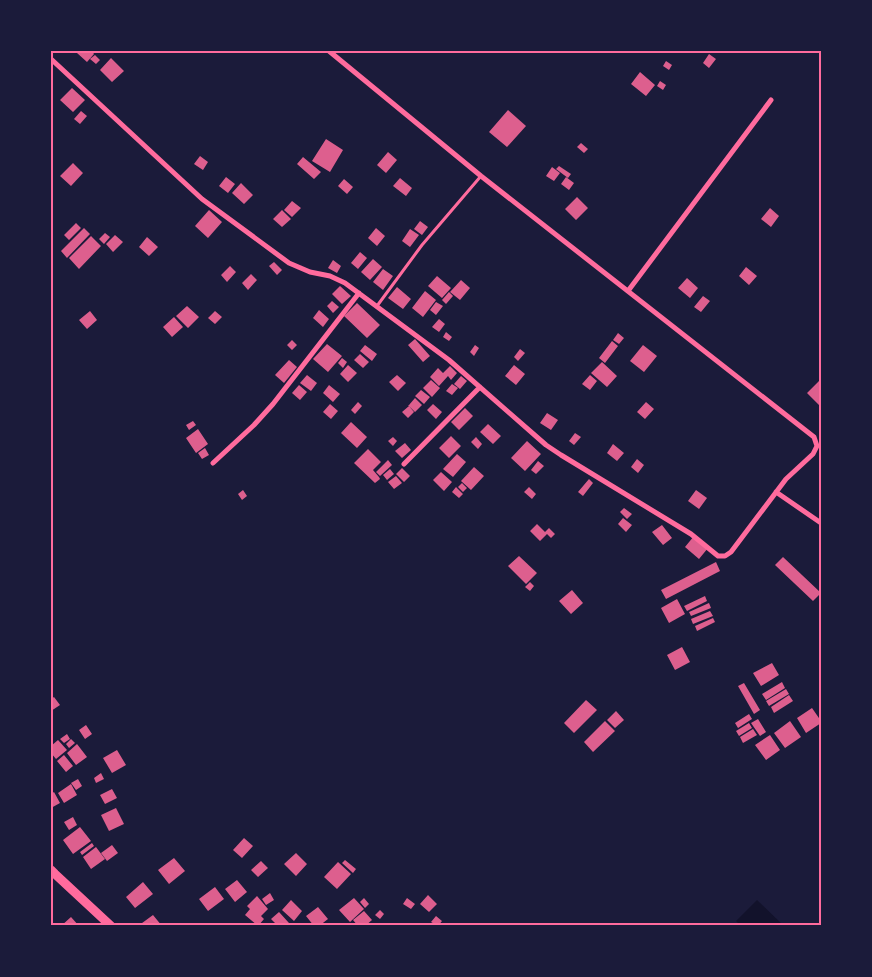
<svg xmlns="http://www.w3.org/2000/svg" width="872" height="977" font-family="Helvetica,sans-serif">
<rect width="100%" height="100%" fill="#1b1b3a"/>
<path fill="#12122b" d="M757 900 784 926H741L736 921Z"/>
<path fill="#dd5f8e" d="M79 51H92L94 54 87 62 77 53Z
M709 54 716 59 709 68 703 63Z
M95 55 100 60 96 64 90 59Z
M111 58 124 71 112 82 100 70Z
M666 61 672 65 669 70 663 66Z
M640 72 655 85 646 96 631 84Z
M660 81 666 85 663 90 657 86Z
M72 88 85 100 73 112 60 100Z
M508 110 526 126 507 147 489 132Z
M81 111 87 116 80 124 74 119Z
M326 139 343 150 330 172 312 161Z
M581 143 588 149 584 153 577 147Z
M388 152 397 160 386 173 377 165Z
M200 156 208 162 203 170 194 164Z
M303 157 321 172 314 179 297 164Z
M73 163 83 173 71 186 60 176Z
M559 166 571 174 568 178 556 169Z
M552 167 560 173 554 181 546 176Z
M226 177 235 184 228 193 219 186Z
M566 177 574 183 569 190 561 184Z
M400 178 412 188 406 196 393 186Z
M344 179 353 187 347 194 338 186Z
M241 183 253 195 244 204 232 193Z
M577 197 588 208 576 220 565 209Z
M292 201 301 208 292 217 284 210Z
M770 208 779 216 771 227 761 219Z
M209 210 222 222 208 238 195 226Z
M282 210 291 219 282 227 273 219Z
M420 221 428 227 422 235 414 229Z
M76 223 81 228 69 240 64 235Z
M84 228 90 234 67 258 61 251Z
M376 228 385 236 377 246 368 238Z
M410 229 419 235 410 247 402 241Z
M105 233 110 237 104 244 99 239Z
M115 235 123 242 113 252 106 244Z
M91 236 101 246 79 269 69 258Z
M147 237 158 247 149 256 139 247Z
M360 252 367 258 358 269 351 263Z
M373 259 382 267 370 280 361 272Z
M333 260 341 266 337 273 328 268Z
M274 262 282 270 277 275 269 266Z
M230 266 236 272 227 282 221 275Z
M746 267 757 276 749 285 739 276Z
M383 269 393 276 383 290 373 282Z
M251 274 257 280 248 290 242 283Z
M437 276 451 288 442 298 428 286Z
M687 278 698 288 690 298 678 288Z
M461 280 470 288 460 300 450 292Z
M340 286 351 296 342 304 332 294Z
M397 287 411 299 403 309 388 298Z
M425 291 436 300 423 317 412 308Z
M449 292 453 296 446 304 442 300Z
M703 296 710 301 701 312 694 307Z
M332 301 339 307 333 313 327 306Z
M436 302 443 306 436 315 430 310Z
M357 303 380 325 367 338 344 316Z
M187 306 199 317 188 328 176 316Z
M319 310 329 319 323 327 313 318Z
M90 311 97 320 87 329 79 320Z
M215 311 222 317 215 324 208 318Z
M174 317 183 327 172 337 163 327Z
M439 319 445 324 439 332 432 327Z
M446 332 452 337 449 341 443 337Z
M618 333 624 338 619 344 613 340Z
M415 339 430 356 423 362 408 345Z
M292 340 297 345 292 350 287 345Z
M612 341 618 346 605 363 599 358Z
M327 344 342 356 328 372 313 359Z
M365 345 377 354 372 361 360 351Z
M475 345 479 348 474 356 470 352Z
M643 345 657 356 644 372 630 361Z
M520 349 525 353 518 361 514 357Z
M360 354 369 362 363 368 354 360Z
M342 358 347 362 343 368 338 363Z
M289 360 297 367 284 383 275 375Z
M602 362 617 376 607 387 591 373Z
M348 365 357 373 348 382 340 374Z
M514 365 525 374 516 385 505 376Z
M450 366 457 373 451 380 448 376 439 386 430 377 438 368 443 373Z
M307 375 317 383 311 391 300 383Z
M397 375 406 383 398 391 389 382Z
M590 375 597 381 590 390 582 384Z
M461 376 467 381 460 389 454 384Z
M431 380 440 388 432 397 423 388Z
M819 381 821 383V407L807 393Z
M452 384 458 388 452 395 446 391Z
M299 385 307 392 300 400 292 393Z
M329 385 340 394 333 402 323 393Z
M421 390 430 397 424 404 415 396Z
M415 398 422 405 415 412 408 405H409Z
M358 402 362 406 355 414 351 410Z
M646 402 654 409 645 419 637 412Z
M330 404 338 411 331 419 323 412Z
M433 404 442 412 436 419 427 410Z
M409 406 414 412 408 418 402 412Z
M465 408 473 416 459 430 451 422Z
M547 413 558 420 551 430 540 423Z
M193 421 196 425 189 430 186 425Z
M351 422 367 437 357 448 341 433Z
M488 424 501 436 493 444 480 432Z
M198 429 208 444 196 453 186 438Z
M575 433 581 437 574 445 569 441Z
M451 436 461 446 449 458 439 448Z
M393 437 397 441 393 446 388 441Z
M476 437 482 444 478 449 471 442Z
M527 441 541 454 525 471 511 458Z
M405 443 411 450 402 458 395 451Z
M613 444 624 453 617 461 607 453Z
M205 448 209 455 202 459 198 453Z
M368 449 381 462 373 470 379 477 380 479 375 483 354 463Z
M457 454 466 462 453 477 443 469Z
M637 459 644 465 638 473 631 467Z
M388 460 392 465 380 476 376 472Z
M538 461 544 466 536 474 531 470Z
M474 467 484 476 471 490 461 481Z
M402 468 410 476 404 482 396 474Z
M390 469 394 474 387 480 383 475Z
M441 472 452 482 444 491 433 480Z
M396 476 402 483 394 489 388 482Z
M589 479 593 483 583 496 578 492Z
M462 483 467 488 463 492 458 487Z
M456 487 463 494 459 498 452 492Z
M529 487 536 494 532 499 524 492Z
M243 490 247 496 242 500 238 494Z
M696 490 707 498 699 509 688 501Z
M624 508 632 514 627 519 620 512Z
M623 518 632 525 626 532 618 524Z
M537 524 545 532 549 528 555 534 551 538 547 534 540 541 530 531Z
M662 525 672 538 663 545 652 532Z
M694 536 708 548 699 559 685 547Z
M519 556 537 573 526 584 508 566Z
M783 557 821 593 813 601 775 565Z
M716 562 720 571 666 599 661 590Z
M530 582 534 586 530 591 525 587Z
M572 590 583 603 571 614 559 601Z
M705 596 707 601 687 611 684 606Z
M677 599 685 614 669 623 661 608Z
M709 603 711 608 691 616 689 612Z
M710 611 713 616 693 624 691 619Z
M713 618 715 622 697 631 695 626Z
M682 647 690 662 675 670 667 655Z
M772 663 779 675 761 686 753 673Z
M782 682 785 688 766 700 762 694Z
M744 683 760 710 754 714 738 686Z
M786 689 789 694 769 706 766 701Z
M789 695 793 701 774 713 771 707Z
M54 697 60 705 51 711V699Z
M586 700 597 710 574 733 564 723Z
M812 708 821 721V723L806 733 797 718Z
M616 711 624 720 615 728 607 720Z
M749 714 752 719 738 728 735 723Z
M758 719 766 732 760 736 751 723Z
M605 721 615 731 593 752 584 742Z
M790 721 801 737 785 748 774 733Z
M749 723 752 728 739 736 736 731Z
M86 725 92 734 85 739 79 730Z
M753 729 757 735 743 743 740 737Z
M67 734 70 739 64 743 60 739Z
M770 735 780 750 766 760 755 745Z
M71 739 75 743 69 748 66 744Z
M58 740 67 750 56 759 51 753V746Z
M77 744 87 757 76 765 67 753Z
M117 750 126 765 112 773 103 758Z
M64 755 73 766 66 772 57 761Z
M101 773 104 779 96 783 94 778Z
M78 779 82 786 76 790 71 783Z
M71 784 77 795 64 803 58 793Z
M112 789 117 798 105 804 100 795Z
M54 792 60 803 51 808V794Z
M116 808 124 824 109 831 101 815Z
M73 817 77 825 69 830 64 822Z
M80 827 91 841 73 854 63 840Z
M244 838 253 846 242 858 233 850Z
M92 843 94 846 82 855 80 852Z
M112 845 118 853 107 861 101 853Z
M96 847 105 859 91 869 83 857Z
M296 853 307 864 296 876 284 864Z
M174 858 185 871 169 884 158 870Z
M345 860 356 869 353 873 342 863Z
M261 861 268 868 258 877 251 870Z
M338 862 351 874 337 889 324 877Z
M237 880 247 892 235 902 225 889Z
M143 882 153 894 135 908 126 897Z
M215 887 224 899 208 911 199 899Z
M270 893 274 900 266 905 262 899Z
M428 895 437 904 429 912 420 904Z
M257 896 268 909 261 916 264 919 258 926 245 915 250 909 247 906Z
M354 898 364 909 350 922 339 910Z
M364 898 369 904 365 908 360 902Z
M407 898 415 904 411 909 403 904Z
M291 900 302 911 294 921 282 910Z
M318 907 328 919 319 926H314L306 916Z
M380 910 384 914 380 919 375 915Z
M364 911 372 920 365 926H358L353 920Z
M279 912 289 923 286 926H278L271 919Z
M153 915 162 926H138Z
M436 916 442 921 438 926 431 922Z
M71 917 79 926H61Z"/>
<g fill="none" stroke-linecap="round" stroke-linejoin="round">
<path stroke="#ff6b9d" stroke-width="3" d="M377 306 422 245 481 176"/>
<path stroke="#ff6b9d" stroke-width="5" d="M51 59 202 199 289 263 310 272 330 276 345 283 449 360 546 445 561 455 691 534 718 556H725L731 552 786 479 813 454 817 446 814 437 481 176 329 51
M628 291 771 100
M213 463 254 425 273 404 359 293
M404 464 480 387
M776 492 821 523"/>
<path stroke="#ff6b9d" stroke-width="9" d="M51 870 55 874 111 926"/>
</g>
<rect width="872" height="977" fill="none" stroke="#1b1b3a" stroke-width="105"/>
<rect x="52" y="52" width="768" height="872" fill="none" stroke="#ff6b9d" stroke-width="2"/>
</svg>
